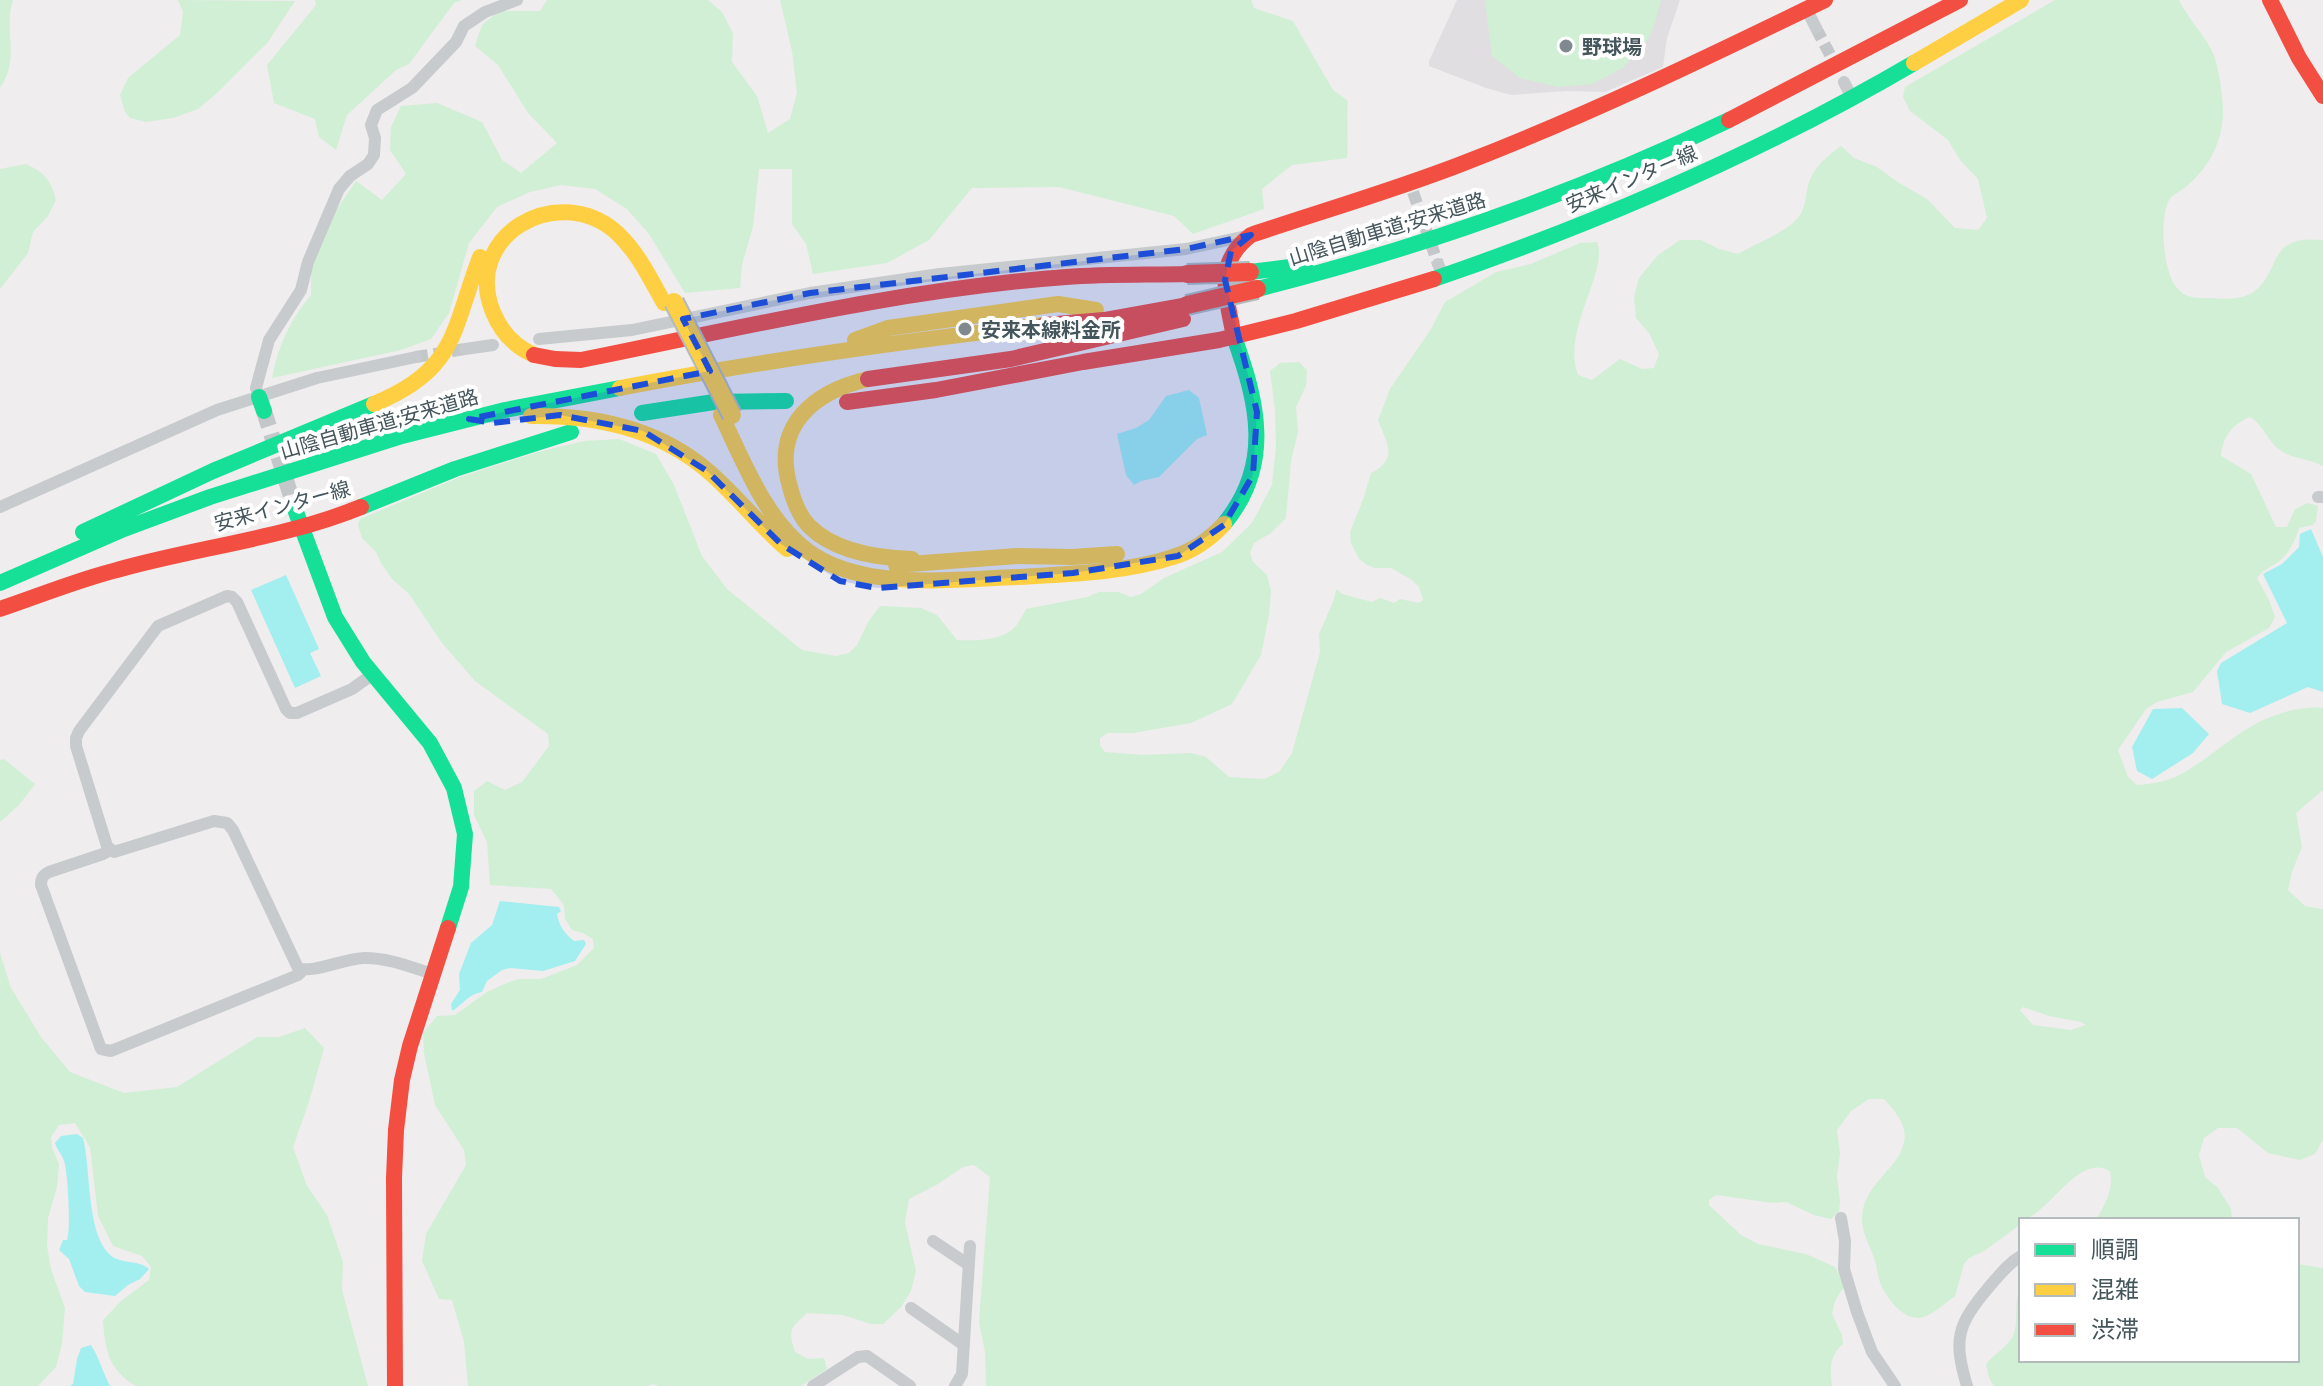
<svg xmlns="http://www.w3.org/2000/svg" width="2323" height="1386" font-family="Commissioner,'Noto Sans JP',sans-serif">
<rect width="100%" height="100%" fill="#efedee"/>
<path fill="#e0dee0" d="M1457 0H1680L1667 38 1663 67 1605 92 1567 91 1511 95 1486 88 1429 66V61Z"/>
<path fill="#d1efd5" fill-rule="evenodd" d="M0 0H13C3 32 21 57 0 88Z
M178 0 295 1 268 42 217 93 198 109 173 118 146 122 130 118 125 112 120 95 128 78 180 35 183 12Z
M315 0H462L454 3 409 64 396 70 347 115 336 150 319 137 315 119 274 103 267 65 316 5Z
M547 0H708L722 12 733 33 732 62 757 96 768 133 790 119 797 93 792 51 780 0H1251L1254 8 1293 21 1333 90 1348 101C1346 120 1349 139 1347 158L1292 165 1262 189 1264 209 1193 234 1174 216 1059 187 972 188 929 240 887 263 813 274 806 244 792 224V169H759L753 227 742 264 740 288 685 293 649 234 627 209 595 189 561 185 530 192 497 207 469 243 449 313 431 339 401 350 272 378C278 346 290 320 311 295V269L337 209 356 181 382 200 406 174 390 150 391 127 401 106 437 103 482 122 502 160 521 173 557 143 528 113 498 65 475 46 482 25 499 11H540Z
M1485 0H1661L1655 23 1648 39 1623 68 1592 84 1558 87 1520 78 1492 56Z
M2055 0H2179C2188 19 2203 33 2212 51 2218 63 2223 96 2223 111 2223 140 2210 166 2188 185 2183 190 2173 194 2169 200 2159 219 2163 272 2177 288 2185 299 2199 298 2210 298 2224 299 2240 300 2252 293 2283 273 2264 234 2323 240V466C2310 459 2292 459 2280 450 2268 442 2262 422 2249 417 2231 426 2223 436 2221 456L2251 474 2276 527H2287L2295 509 2308 503 2318 506 2316 521 2313 525 2299 528C2295 541 2289 554 2278 562 2270 568 2263 569 2257 578L2269 600 2275 617 2269 628 2226 652 2193 692 2157 702 2146 709 2118 750 2128 777 2137 785C2153 784 2171 781 2185 772 2226 747 2248 718 2298 709 2307 708 2314 706 2323 708V790L2296 813 2302 847 2292 872 2288 890 2305 906 2323 909V1140L2315 1154 2300 1160 2268 1153 2237 1128H2218L2204 1138 2199 1155 2205 1177 2218 1188 2231 1209 2232 1220H2096C2105 1204 2114 1190 2110 1171 2077 1152 2047 1218 2021 1220V1224L1984 1251 1969 1258 1964 1264 1955 1296C1945 1303 1931 1317 1918 1318 1901 1318 1885 1296 1880 1282 1877 1274 1877 1265 1874 1258 1869 1244 1861 1231 1862 1216 1865 1182 1899 1169 1904 1142 1908 1125 1894 1110 1884 1099H1869L1851 1111 1837 1130 1840 1154 1837 1176 1840 1202 1839 1211 1831 1219 1814 1215 1786 1202 1773 1203 1716 1195 1709 1200V1205L1741 1235 1758 1244 1806 1254 1835 1267 1845 1285 1835 1301 1832 1314 1842 1335 1843 1344C1829 1356 1830 1368 1832 1386H986L985 1352 979 1322 990 1177 974 1165 963 1167 938 1184 909 1199 905 1222 916 1271 911 1291 901 1307 883 1324H871L843 1315 807 1313C790 1328 788 1330 795 1352L808 1359 824 1358 827 1369 801 1386H659L652 1384 648 1386H468L464 1342 452 1300 439 1299 422 1261 426 1234 466 1165 464 1150 435 1105 424 1053 423 1033 437 1016 455 1015 487 992 502 985 518 979H541L577 965 594 948 593 939 583 933 572 930 565 919 564 905 551 889 490 885 487 842 474 815V791L487 781 505 790 522 782 549 746 548 734 475 681 442 643 409 594 392 579 381 563 376 552 362 538 358 525 360 519 460 477 538 452 584 441 619 439 656 454 674 485 702 556 727 589 802 650 836 656 849 653 857 645 868 622 880 606 921 608 937 615 957 640C975 641 1002 641 1015 627 1019 622 1023 615 1026 609L1087 597 1099 592H1118L1131 597 1141 594 1164 578 1222 552 1252 523 1272 485 1276 447 1275 410 1270 371 1280 363 1299 362 1307 370 1306 386 1296 407 1298 432 1291 461 1286 518 1271 533 1254 543 1250 553 1253 562 1267 575 1271 591 1269 615 1261 655 1232 704 1191 723 1133 733H1108L1100 738V745L1105 752 1143 755 1191 753 1206 757 1229 777 1264 779 1279 772 1292 753 1320 652 1319 634 1333 602 1336 590H1338L1342 594 1372 602 1380 598 1394 603 1400 599 1419 603 1423 600 1419 587 1412 580 1391 568H1375L1367 565 1359 559 1351 543 1350 532 1364 497 1371 473C1400 458 1386 442 1378 420L1390 389 1431 329 1445 302 1496 272 1531 264 1580 243 1597 242C1609 272 1561 330 1578 375L1592 380 1620 359 1642 369 1654 368 1659 354 1649 333 1636 318 1634 297 1639 278 1658 255 1680 240H1701L1719 249 1738 254C1755 244 1784 233 1797 219 1805 210 1805 201 1807 190 1811 169 1825 158 1841 146L1854 158 1877 167 1899 183 1927 199 1955 228 1978 230 1987 218 1978 179 1960 160 1948 140 1910 111 1903 97 1905 87ZM2023 1007 2049 1016 2081 1022 2086 1025 2071 1030 2033 1025 2020 1010Z
M26 164C45 173 51 180 56 200L48 216 33 232 28 253 0 289V169Z
M4 759 35 784 19 805 0 822V760Z
M0 953 11 988 41 1037 70 1072 124 1093 177 1087 257 1037H279L305 1028 324 1048 309 1102 293 1147 307 1186 327 1215 343 1262 342 1290 368 1386H135C108 1368 105 1350 103 1320L121 1301 149 1280 151 1267 142 1256 113 1246 98 1216 90 1147 75 1123 59 1125 51 1137 52 1148 59 1164 57 1187 48 1218 47 1246 51 1269 65 1308 62 1344 56 1367 38 1386H0Z
M2297 1264 2323 1268V1386H1994L1989 1378 1986 1364C1994 1354 2009 1346 2014 1334 2019 1318 2013 1302 2021 1287V1360H2297Z"/>
<path fill="#a3efef" d="M1189 390 1199 398 1207 435 1197 439 1159 477 1141 481 1134 485 1126 475 1117 434 1136 428 1149 420 1166 396Z
M2311 529 2323 557V692L2308 687 2250 713 2222 704 2217 671 2221 663 2287 623 2263 574 2282 564 2299 547 2300 534Z
M286 575 319 649 310 653 321 676 295 688 251 590Z
M2182 708 2209 734 2193 753 2152 779 2137 771 2132 747 2153 709Z
M500 901 559 907 561 911 557 914C559 926 565 934 574 941L584 940 586 944 575 961 543 971 510 968 502 970 487 981 482 992C468 994 463 1005 452 1011L451 1004 460 990 459 974 471 943 492 925Z
M77 1134 83 1138C91 1168 86 1231 109 1254 120 1265 138 1259 149 1269L140 1279 128 1285 115 1296 85 1292 79 1286 69 1259 59 1250 63 1240H67C71 1230 68 1171 64 1161 62 1154 57 1150 55 1143L61 1136Z
M91 1345C99 1357 103 1373 110 1386H70L73 1384 77 1359 81 1348Z"/>
<g fill="none" stroke-linecap="round" stroke-linejoin="round">
<path stroke="#c4c7c9" stroke-width="12" stroke-dasharray="12 6" stroke-linecap="butt" d="M1816 28 1837 68
M1413 192 1438 264
M416 357 465 349"/>
<path stroke="#c4c7c9" stroke-width="16" stroke-dasharray="16 8" stroke-linecap="butt" d="M264 411 296 512"/>
<path stroke="#c7cbcd" stroke-width="12" d="M1807 10 1816 28
M1844 82 1852 98
M1438 264 1443 275
M539 339 632 330 810 293 940 274 1186 249 1251 235
M465 349 493 345
M259 397 256 388 269 340 301 290 308 262 339 189 350 176 368 164 374 155 375 138 371 125 377 110 412 88 456 42 464 26 485 12 517 0
M2318 497H2323
M0 507 217 410 317 378 416 357
M373 674 352 689 297 713H290L286 709 237 602 232 597 227 596 158 626 79 731 76 738V746L107 846 114 852 214 821 227 823 233 830 298 968C313 974 344 958 365 958 389 958 410 967 433 974
M110 850 103 854 49 872C43 875 41 878 41 885L101 1049 111 1051 298 975 303 970
M1841 1218 1845 1241 1844 1269 1857 1312 1872 1352 1895 1386
M933 1241 969 1265
M911 1308 964 1345
M813 1386 858 1357 867 1356 910 1386
M955 1386 962 1374 970 1246
M1967 1386C1953 1339 1957 1325 1989 1287 1999 1276 2007 1264 2021 1256"/>
<path stroke="#16e098" stroke-width="16" d="M1250 272 1305 265
M1434 279C1600 222 1762 152 1914 63
M1257 289C1420 248 1577 193 1729 120
M259 397 264 411
M642 413 714 402 786 401
M361 507 455 469 571 432
M296 512 335 617 363 662 430 743 454 788 465 834 461 887 448 928
M1224 524C1273 465 1258 403 1234 337
M83 532 213 471 374 404
M0 583 124 529 210 497 402 436 505 410 620 388"/>
<path stroke="#ffcf43" stroke-width="16" d="M1914 63 2021 0
M855 340 888 328 1058 304 1096 310
M534 355C514 346 501 332 493 312 462 236 557 181 616 232 637 251 650 278 664 303
M868 379C813 392 772 426 790 487 793 500 800 517 809 526 835 552 877 558 912 559
M620 388C760 361 903 341 1044 325
M374 404C457 370 452 331 480 257
M721 415C744 462 765 520 809 552 827 565 849 572 871 576 918 584 969 579 1017 577 1068 574 1124 573 1173 557 1193 551 1210 539 1224 524
M531 416C596 415 658 428 708 471 736 495 759 525 787 549
M896 565 1017 556 1072 557 1117 554"/>
<path stroke="#f24e42" stroke-width="16" d="M2270 0 2299 58 2323 96
M1729 120 1960 0
M1044 325 1104 320 1187 305
M1234 337C1227 297 1213 263 1251 235 1322 211 1395 190 1464 163 1588 115 1706 58 1825 0
M534 355 555 359 581 360C741 328 902 289 1066 277 1106 274 1147 275 1187 274
M868 379 1011 359 1183 319
M847 402 936 390 1083 362 1219 340 1296 321 1434 279
M0 609C39 596 77 580 117 570 198 547 282 539 361 507
M395 1386 394 1178 396 1130 402 1080 410 1046 448 928"/>
<g stroke="#b2babe" stroke-width="22" stroke-linecap="butt">
<path id="slow-bridge" d="M674 302 732 415"/>
</g>
<g stroke="#b2babe" stroke-width="22" stroke-linecap="butt">
<path id="jam-bridge" d="M1187 274 1250 272
M1187 305 1257 289"/>
</g>
<use href="#slow-bridge" stroke="#ffcf43" stroke-width="18"/>
<use href="#jam-bridge" stroke="#f24e42" stroke-width="18"/>
</g>
<path fill="#1d4ed8" fill-opacity="0.2" stroke="#1d4ed8" stroke-width="6" stroke-dasharray="16 10" stroke-linejoin="round" d="M1251 235 1231 251 1225 280 1257 412 1253 475 1224 525 1178 556 1073 573 877 588 840 581 781 544 707 471 643 431 560 415 493 423 469 419 710 371 683 319 810 293 1186 249Z"/>
<g fill="#808a8e" stroke="#fff" stroke-width="3">
<circle cx="1566" cy="46" r="8"/>
<circle cx="965" cy="329" r="8"/>
</g>
<g text-anchor="middle" dominant-baseline="central" stroke-width="8" stroke-linejoin="round" paint-order="stroke">
<g font-size="20" font-weight="bold" fill="#44555b" stroke="#fff" text-anchor="start">
<text x="1582" y="46">野球場</text>
<text x="981" y="329">安来本線料金所</text>
</g>
<g font-size="20" fill="#44555b" stroke="#fff">
<text transform="translate(1631 178) rotate(-23)">安来インター線</text>
<text transform="translate(1387 228) rotate(-17)">山陰自動車道;安来道路</text>
<text transform="translate(379 423) rotate(-16)">山陰自動車道;安来道路</text>
<text transform="translate(282 505) rotate(-15)">安来インター線</text>
</g>
</g>
<rect x="2019" y="1218" width="280" height="144" fill="#ffffff" stroke="#b4bbbd" stroke-width="2"/>
<rect x="2035" y="1244" width="40" height="12" fill="#16e098" stroke="#b4bbbd" stroke-width="2"/>
<text x="2091" y="1258" font-size="24" fill="#44555b">順調</text>
<rect x="2035" y="1284" width="40" height="12" fill="#ffcf43" stroke="#b4bbbd" stroke-width="2"/>
<text x="2091" y="1298" font-size="24" fill="#44555b">混雑</text>
<rect x="2035" y="1324" width="40" height="12" fill="#f24e42" stroke="#b4bbbd" stroke-width="2"/>
<text x="2091" y="1338" font-size="24" fill="#44555b">渋滞</text>
</svg>
